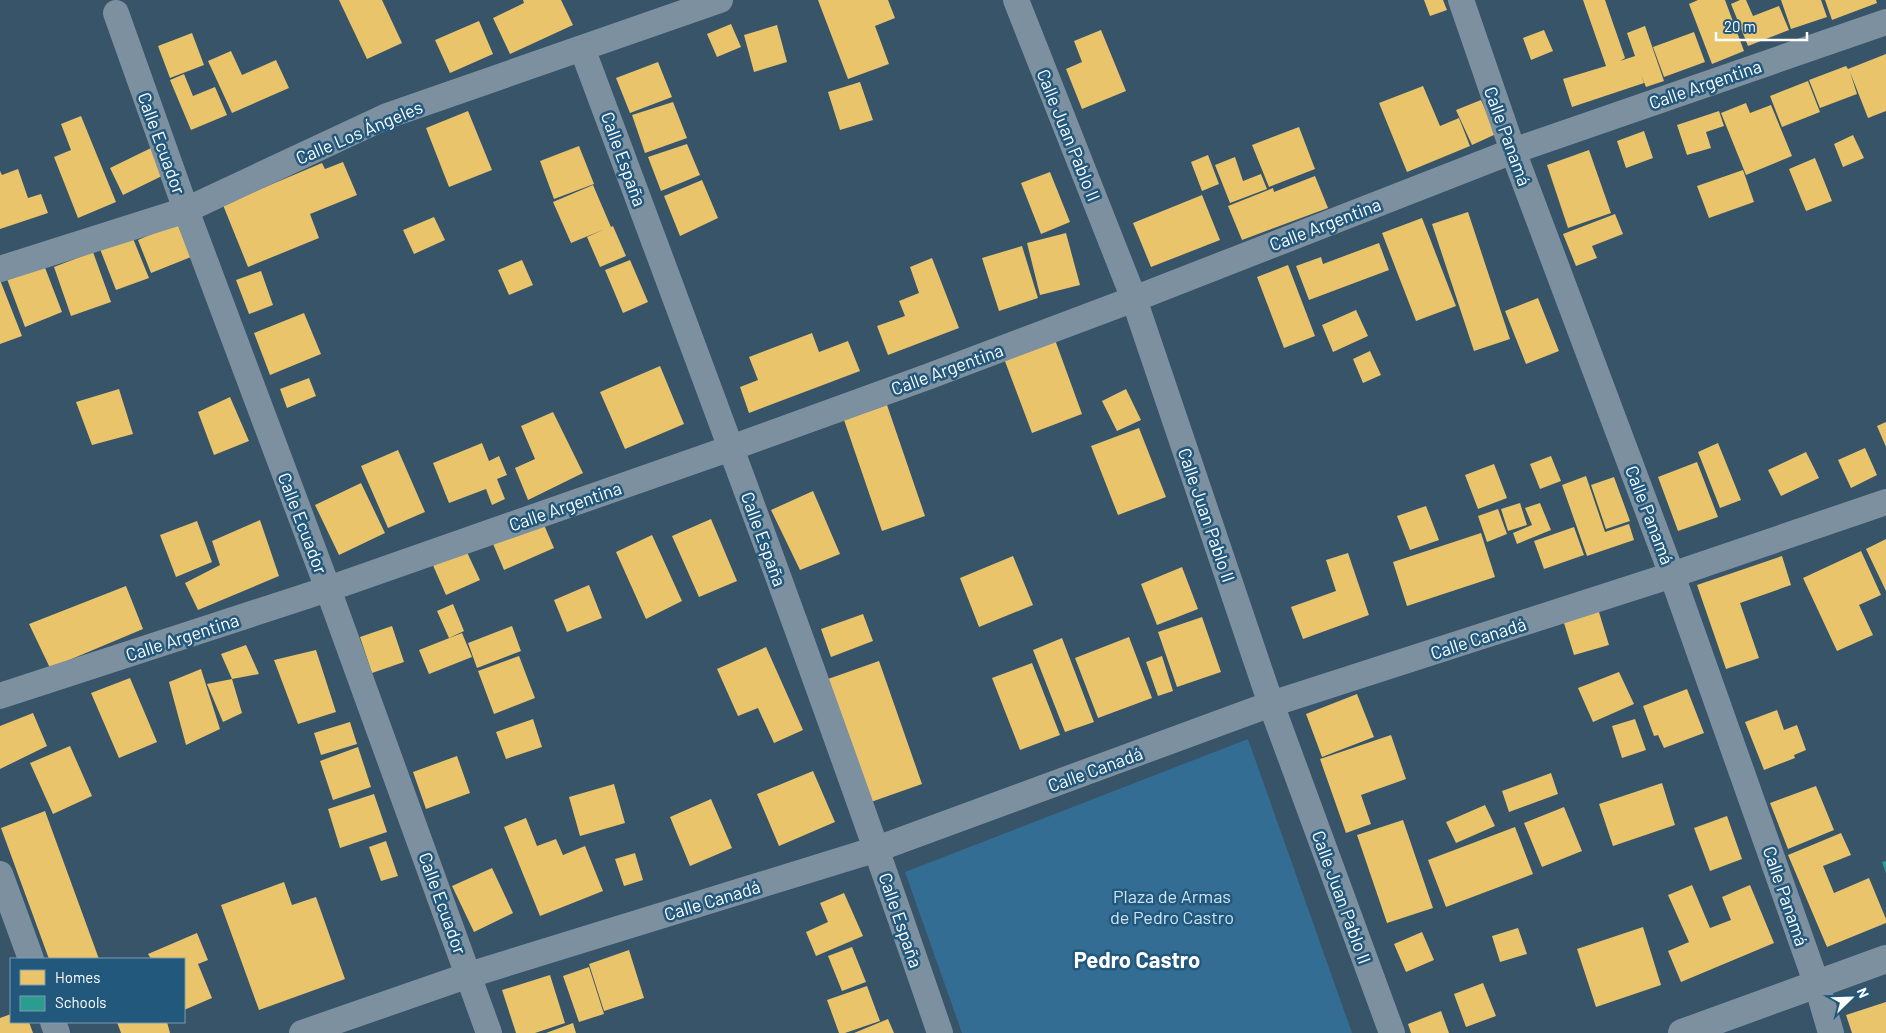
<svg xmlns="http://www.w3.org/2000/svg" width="1886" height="1033" font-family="Barlow,sans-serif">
<rect width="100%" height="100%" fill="#375469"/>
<path fill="#346d93" d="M1248 739 1352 1033H962L905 872Z"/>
<path fill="#e9c46a" d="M339 0H382L402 43 367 59Z
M523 0H561L573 25 510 54 493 18 524 3Z
M818 0H888L895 18 875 26 889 64 848 79Z
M1424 0H1443L1447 10 1430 16Z
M1583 0H1605L1625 58 1620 61 1635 56 1627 33 1645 26 1664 81 1646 87 1641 75 1644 83 1572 107 1563 79 1606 66Z
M1698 0H1725L1744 51 1712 64 1689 4Z
M1740 0H1746L1753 16 1779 6 1789 30 1748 46 1731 4Z
M1781 0H1821L1827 17 1791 29Z
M1825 0H1876L1877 3 1832 20Z
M479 21 493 54 450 73 435 40Z
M731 24 741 47 717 57 707 34Z
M777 25 787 62 754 72 744 35Z
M1101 30 1126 91 1082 109 1066 69 1082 62 1074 41Z
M1544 30 1553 51 1531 60 1523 38Z
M1694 32 1705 62 1664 77 1653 47Z
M192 33 204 65 170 78 158 46Z
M231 51 242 75 276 60 289 88 232 113 208 61Z
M1886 54V111L1868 118 1850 72 1857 94 1820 108 1809 80 1846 66 1848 69Z
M658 62 672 97 630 113 616 78Z
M184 74 193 96 215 87 227 115 191 130 170 80Z
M1808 81 1820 112 1782 127 1770 96Z
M860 82 873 120 840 130 828 92Z
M1423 86 1440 126 1459 118 1470 146 1407 172 1379 103Z
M1481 100 1496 134 1472 145 1456 110Z
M673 102 687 138 645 153 632 115Z
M1746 103 1750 113 1771 105 1792 156 1746 175 1721 113Z
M468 111 492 170 449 187 426 128Z
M1719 111 1724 126 1706 132 1711 148 1687 155 1677 125Z
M81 116 116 202 78 218 54 157 71 150 61 124Z
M1299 127 1315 169 1269 187 1252 145Z
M1644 131 1653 158 1626 168 1617 141Z
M1853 135 1864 158 1843 167 1834 144Z
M687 144 700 175 661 191 648 157Z
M579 146 594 184 554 199 540 161Z
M151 148 164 175 123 195 110 168Z
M1589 150 1611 213 1568 228 1547 165Z
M1208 155 1219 184 1202 191 1191 162Z
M1235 157 1243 181 1261 174 1267 189 1230 203 1215 165Z
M1815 158 1832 201 1806 211 1789 169Z
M343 162 357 195 310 214 319 238 248 267 223 205 322 163 325 169Z
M18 169 28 198 41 194 48 213 0 229V171L2 175Z
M1743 170 1754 202 1709 218 1697 186Z
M1050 172 1070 222 1041 234 1021 183Z
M1315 176 1328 208 1242 240 1228 206 1273 188 1274 192Z
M702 180 718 218 680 236 664 196Z
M593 185 611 227 613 226 626 256 600 267 587 237 605 229 571 243 553 202Z
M1202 195 1220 240 1151 267 1133 223Z
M1468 212 1510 339 1474 351 1432 224Z
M1615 214 1623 234 1592 246 1597 258 1576 266 1563 234Z
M434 217 445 240 414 254 403 230Z
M1422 218 1456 306 1416 321 1382 233Z
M177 223 191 257 151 273 138 240Z
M1066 233 1080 285 1040 295 1027 243Z
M132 236 149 278 116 290 100 249Z
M1379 243 1389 270 1309 300 1296 266 1321 257 1323 264Z
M1022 246 1038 298 999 311 982 258Z
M93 252 111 302 71 316 54 267Z
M932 258 959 328 888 355 877 326 905 316 899 301 919 293 910 267Z
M522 260 533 285 509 295 498 270Z
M630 260 648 302 623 313 605 270Z
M44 265 62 312 25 327 7 279Z
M1288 265 1315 336 1284 348 1257 277Z
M261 271 273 305 249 314 236 280Z
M0 280 22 336 0 344Z
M1538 298 1559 351 1526 364 1505 311Z
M1356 310 1368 336 1333 352 1322 325Z
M304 313 321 354 270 375 254 333Z
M812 333 819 352 848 341 860 371 749 413 740 387 758 380 749 357Z
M1054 337 1082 414 1032 433 1003 356Z
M1370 351 1381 375 1363 383 1353 359Z
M660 366 684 424 625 449 600 392Z
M309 378 316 396 287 408 280 389Z
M119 389 133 434 92 445 76 402Z
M1126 389 1141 420 1117 431 1102 401Z
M230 397 249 441 214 455 198 412Z
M887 405 925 516 882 531 844 420Z
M553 412 583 473 528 500 515 468 535 459 521 426Z
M1886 422V447L1877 426Z
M1139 428 1166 497 1118 515 1091 446Z
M482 443 489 461 499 456 507 475 497 479 505 499 492 505 486 489 449 503 433 463Z
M1718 443 1741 500 1720 508 1698 452Z
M1865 448 1877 475 1851 488 1838 460Z
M398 450 425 512 388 528 361 466Z
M1806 452 1819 478 1781 496 1768 470Z
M1551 456 1561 481 1540 489 1530 464Z
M1697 462 1718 517 1678 531 1658 477Z
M1494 464 1507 498 1478 509 1465 475Z
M1586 476 1605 532 1629 524 1634 540 1587 556 1562 485Z
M1614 477 1630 521 1606 529 1591 485Z
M361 483 385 533 339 555 315 505Z
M813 491 840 554 800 570 771 510Z
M1520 503 1527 525 1508 531 1501 509Z
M1540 503 1551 530 1517 544 1513 533 1532 525 1525 508Z
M1426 506 1439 540 1410 550 1397 516Z
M1498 509 1507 534 1487 542 1478 516Z
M541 518 554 548 504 570 491 539Z
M711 519 737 581 699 597 672 536Z
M260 520 279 576 198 610 185 583 220 565 212 541Z
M197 521 212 562 176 577 160 535Z
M1574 527 1584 555 1544 569 1534 541Z
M1481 533 1495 577 1407 606 1393 562Z
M652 535 682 601 646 619 616 552Z
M1886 539V591L1866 549Z
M465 548 480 580 446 595 432 563Z
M1861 551 1881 595 1859 605 1873 635 1837 651 1803 578Z
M1348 553 1369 615 1303 639 1291 607 1336 591 1326 560Z
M1013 556 1033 605 979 627 960 578Z
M1782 556 1791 585 1740 603 1759 658 1726 669 1697 585Z
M1182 567 1198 609 1157 625 1141 584Z
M589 585 602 618 567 632 554 600Z
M126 586 143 629 50 668 29 624Z
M453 604 464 631 449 638 437 611Z
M1598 609 1609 645 1574 655 1563 620Z
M863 614 873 641 831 657 821 629Z
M1202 617 1221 672 1177 687 1158 632Z
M392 626 404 662 372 673 360 637Z
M512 626 521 651 477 668 468 643Z
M462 633 472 657 429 674 419 650Z
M1129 637 1152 698 1098 718 1075 658Z
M1062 638 1094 722 1065 732 1033 650Z
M246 645 259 674 232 679 242 713 223 722 207 684 232 679 221 654Z
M766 647 803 730 774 743 758 708 738 716 717 669Z
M316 650 336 712 298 724 274 660Z
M519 656 535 698 494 714 478 671Z
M1162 656 1173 691 1158 696 1146 662Z
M879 661 922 784 871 802 828 679Z
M1032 663 1060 735 1020 750 992 678Z
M201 669 220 729 186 745 169 682Z
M1619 672 1634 704 1593 722 1578 688Z
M130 678 157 742 119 758 91 693Z
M1687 689 1704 733 1664 748 1658 735 1654 736 1643 706Z
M1357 694 1374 737 1322 757 1306 714Z
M1777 710 1784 730 1797 725 1806 750 1794 755 1795 758 1764 770 1745 722Z
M33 713 47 746 0 769V726Z
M533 719 542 747 506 759 496 732Z
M1635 719 1646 750 1622 758 1612 726Z
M350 722 357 744 321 755 314 733Z
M1391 735 1406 779 1361 795 1371 824 1346 833 1320 759Z
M70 746 92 796 53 814 30 763Z
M358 747 371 787 333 800 320 761Z
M457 756 470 793 426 809 413 772Z
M813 771 835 822 779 846 757 794Z
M1551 773 1558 794 1509 812 1502 791Z
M1662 783 1675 825 1613 846 1599 804Z
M614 784 625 823 580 836 569 797Z
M1816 786 1834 830 1788 849 1770 803Z
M374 794 387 832 340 848 328 809Z
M711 799 732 848 690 866 670 817Z
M1485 805 1495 826 1456 843 1446 822Z
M1564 807 1582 851 1542 867 1524 823Z
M45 811 99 959H49L1 828Z
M1727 816 1742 859 1710 871 1694 828Z
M526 818 537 846 556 839 563 855 585 846 603 891 540 916 504 827Z
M1403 820 1433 908 1387 923 1357 835Z
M1515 827 1533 874 1446 907 1428 860Z
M1841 833 1851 855 1823 866 1834 893 1869 878 1886 919V923L1827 947 1788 855Z
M386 841 398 876 381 881 369 847Z
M635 853 643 880 624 886 615 859Z
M492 868 513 913 474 932 452 886Z
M284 882 292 905 316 897 345 979 259 1010 221 905Z
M1692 885 1710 928 1731 920 1722 897 1750 885 1774 943 1681 982 1668 951 1689 942 1668 895Z
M844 893 863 936 816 956 806 932 828 922 820 903Z
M1643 927 1661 985 1596 1007 1577 949Z
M1518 928 1527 954 1500 962 1492 936Z
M1422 932 1434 960 1406 972 1394 944Z
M197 933 208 960 198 964 212 998 184 1010V959H151L148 954Z
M852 947 866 982 842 991 828 956Z
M629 950 644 998 604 1011 589 964Z
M589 967 604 1014 579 1022 563 976Z
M550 975 565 1023 535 1033H516L502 990Z
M1483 983 1496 1016 1466 1027 1454 994Z
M867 986 880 1021 845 1033H839L827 1000Z
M1886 1002V1033H1852L1846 1015Z
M1441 1011 1449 1033H1411L1408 1024Z
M11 1014V1022H29L33 1033H0V1018Z
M888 1019 894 1033H854Z
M117 1022H167L170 1033H121Z
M573 1023 576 1033H546Z"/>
<path fill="#2a9d8f" d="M1886 861V873L1882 862Z"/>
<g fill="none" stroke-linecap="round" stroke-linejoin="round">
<path stroke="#7d90a0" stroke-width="26" d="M1016 0 1134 299 1271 704 1392 1033
M1461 0 1513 151 1672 575 1817 985 1831 1033
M116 13 186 210 328 589 489 1033
M582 48C704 375 827 702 940 1033
M0 269 186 210 387 116 720 0
M0 696 328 589 731 448 927 377 1134 299 1513 151 1886 22
M0 874 31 959
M53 1022 57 1033
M302 1033 469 975 877 849 1271 704 1672 575 1886 502"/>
<path stroke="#7d90a0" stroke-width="28" d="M1682 1033 1886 959"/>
</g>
<g text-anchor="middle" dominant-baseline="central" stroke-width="5" stroke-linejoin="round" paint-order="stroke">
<g font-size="18" fill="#fff" stroke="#23587d">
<text transform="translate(1705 84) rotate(-19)">Calle Argentina</text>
<text transform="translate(359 132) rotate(-23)">Calle Los Ángeles</text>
<text transform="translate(1069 135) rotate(68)">Calle Juan Pablo II</text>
<text transform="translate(1508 136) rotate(70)">Calle Panamá</text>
<text transform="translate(162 143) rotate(70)">Calle Ecuador</text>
<text transform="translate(624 159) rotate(70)">Calle España</text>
<text transform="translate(1325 224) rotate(-21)">Calle Argentina</text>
<text transform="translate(947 369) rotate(-20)">Calle Argentina</text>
<text transform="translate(565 506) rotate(-19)">Calle Argentina</text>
<text transform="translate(1207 515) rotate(71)">Calle Juan Pablo II</text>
<text transform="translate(1650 515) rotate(69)">Calle Panamá</text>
<text transform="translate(303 523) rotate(69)">Calle Ecuador</text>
<text transform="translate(764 539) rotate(70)">Calle España</text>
<text transform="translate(182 637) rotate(-18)">Calle Argentina</text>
<text transform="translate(1478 638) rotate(-18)">Calle Canadá</text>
<text transform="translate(1095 769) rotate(-20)">Calle Canadá</text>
<text transform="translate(1786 896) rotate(71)">Calle Panamá</text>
<text transform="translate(1342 897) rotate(70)">Calle Juan Pablo II</text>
<text transform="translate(712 900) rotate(-17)">Calle Canadá</text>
<text transform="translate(443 903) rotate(70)">Calle Ecuador</text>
<text transform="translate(901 920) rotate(71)">Calle España</text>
</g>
<g font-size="18" fill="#cbe4f5" stroke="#23587d">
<text x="1172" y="896">Plaza de Armas<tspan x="1172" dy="21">de Pedro Castro</tspan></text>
</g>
<g font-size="22" font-weight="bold" fill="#fff" stroke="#23587d">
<text x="1137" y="959">Pedro Castro</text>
</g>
</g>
<rect x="10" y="958" width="175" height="65" fill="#23587d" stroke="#7b9bb1"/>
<rect x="20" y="970" width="25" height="15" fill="#e9c46a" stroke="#7b9bb1"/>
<text x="55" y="983" font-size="15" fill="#ffffff">Homes</text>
<rect x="20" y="996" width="25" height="15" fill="#2a9d8f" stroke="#7b9bb1"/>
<text x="55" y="1008" font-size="15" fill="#ffffff">Schools</text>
<g transform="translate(1851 998) rotate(67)" stroke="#23587d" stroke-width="4" paint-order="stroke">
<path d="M0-4L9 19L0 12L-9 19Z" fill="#ffffff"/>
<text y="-8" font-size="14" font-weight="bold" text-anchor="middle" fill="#ffffff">N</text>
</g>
<path d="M1716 32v8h91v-8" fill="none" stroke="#ffffff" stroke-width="2.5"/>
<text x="1724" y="32" font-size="15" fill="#ffffff" stroke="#23587d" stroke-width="4" paint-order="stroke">20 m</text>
</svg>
